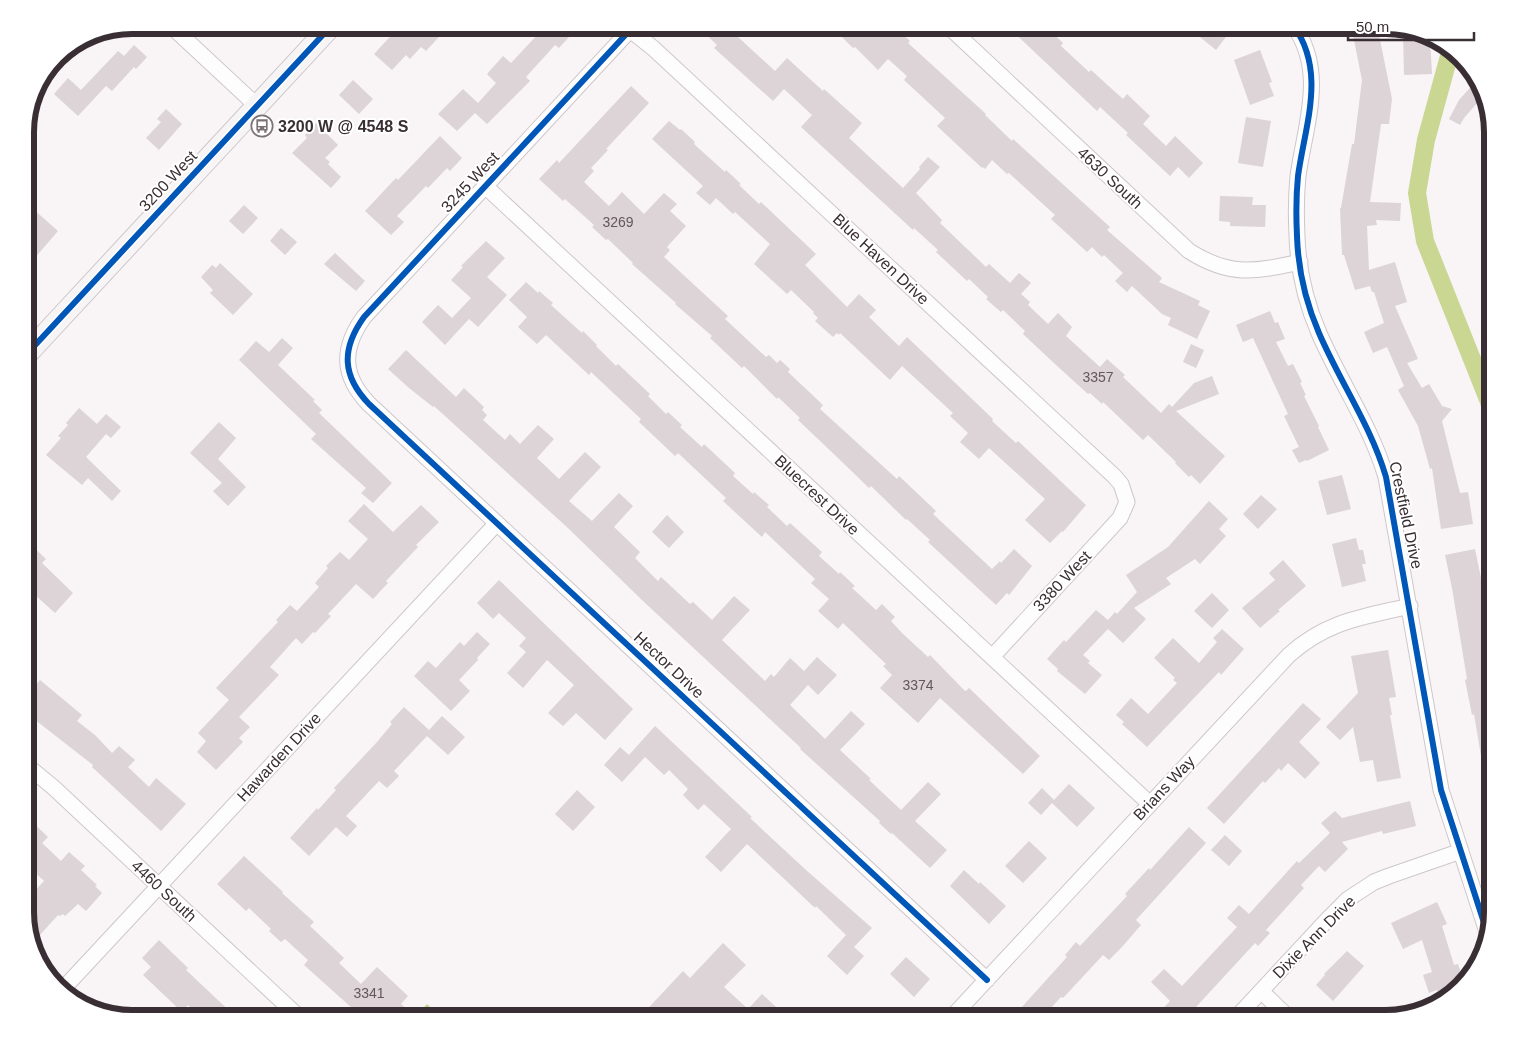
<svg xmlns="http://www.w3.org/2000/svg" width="1518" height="1044" font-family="Helvetica,sans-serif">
<rect width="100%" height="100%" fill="#f9f4f6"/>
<path fill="#cad793" d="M427 1004 444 1019H424L418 1014Z"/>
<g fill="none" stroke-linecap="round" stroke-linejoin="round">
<path stroke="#cad793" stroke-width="18" d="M1451 49 1426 140 1417 193 1425 241 1493 412"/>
</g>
<path fill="#dcd4d7" d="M401 25H450L426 51 421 47 410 59 406 55 392 70 374 54Z
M531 25H580L559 48 555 45 526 77 530 81 487 124 475 113 457 131 438 114 463 89 478 103 496 83 487 74 503 56 511 63 539 33Z
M696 25H725L775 71 787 58 823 91 824 89 862 123 849 138 903 188 920 169 919 167 928 157 940 167 916 193 942 220 940 223 986 267 989 264 1010 283 1019 273 1031 283 1021 294 1030 302 1028 305 1048 324 1058 313 1072 327 1066 336 1100 367 1107 359 1125 375 1123 377 1161 413 1169 404 1172 407 1194 383 1212 376 1219 394 1176 411 1225 456 1200 484 1191 475 1189 477 1175 463 1176 462 1148 435 1143 440 1103 402 1102 404 1090 393 1088 394 1055 364 1023 334 1025 331 1003 310 1001 312 986 299 988 297 969 279 967 281 936 252 938 250 914 228 913 230 801 127 812 115 784 89 773 101 714 48 717 45Z
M833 25H892L910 41 908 43 986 114 985 115 1012 141 1013 139 1110 227 1107 230 1162 278 1159 282 1200 301 1198 305 1210 311 1197 339 1168 325 1171 318 1162 314 1132 286 1127 292 1115 281 1123 273 1104 255 1102 257 1092 247 1087 252 1051 219 1055 215 1009 173 1007 174 992 160 985 169 983 167 982 168 937 126 945 118 904 80 907 76 888 59 878 70 855 47 853 48 842 37 844 35Z
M1006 25H1044L1063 43 1061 46 1089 72 1091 70 1123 99 1127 94 1150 116 1143 124 1166 146 1175 136 1203 163 1189 178 1178 167 1170 176 1126 135 1128 133 1100 107 1097 111Z
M1185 25H1235L1216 50Z
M1351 25H1377L1392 99 1389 124H1381L1370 202 1401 203 1400 221 1376 220 1377 225 1367 226 1369 270 1395 262 1407 302 1395 306 1418 359 1407 363 1422 388 1429 384 1442 406 1452 409 1442 421 1460 493 1468 492 1473 524 1441 529 1432 468 1430 469 1418 426 1398 390 1404 386 1387 347 1373 353 1364 332 1384 323 1374 292H1372L1370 286 1355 290 1344 255H1342L1340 208H1341L1352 144H1354L1362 80Z
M1403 30 1430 38 1432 74 1404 75Z
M134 45 147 57 136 69 134 67 112 91 106 86 78 116 54 94 68 78 81 90 118 51 124 56Z
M1260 50 1272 82 1269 83 1274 96 1250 105 1234 60Z
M1478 79 1482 84 1484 92 1478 99 1479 101 1464 118 1460 125 1449 119 1459 100Z
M353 80 373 99 359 114 339 95Z
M631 86 649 103 606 149 608 150 591 168 594 171 584 182 609 206 622 192 644 214 664 193 677 204 670 211 686 226 667 247 670 250 664 257 728 316 725 319 766 357 769 355 777 363 780 360 790 369 788 372 823 405 820 409 897 479 899 476 936 511 933 514 992 569 1000 561 1001 563 1014 549 1032 566 1009 595 1007 593 996 605 928 542 930 540 907 519 906 520 871 486 869 488 838 458 798 420 800 418 778 397 777 399 744 366 742 368 710 338 712 336 675 304 676 303 632 264 633 263 608 239 606 240 592 227 594 225 565 199 563 201 539 179 557 160 559 163Z
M166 109 182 124 159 150 146 138 161 122 157 119Z
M1246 117 1271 121 1263 167 1238 163Z
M669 121 680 130 681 129 695 142 694 144 725 172 726 170 741 184 739 185 759 204 761 202 816 254 805 265 847 307 859 294 876 310 869 317 899 346 907 337 993 419 992 421 1016 443 1018 441 1086 505 1063 532 1062 531 1050 543 1025 520 1045 499 989 448 979 459 960 442 968 433 950 416 953 413 902 366 890 380 840 333 839 335 837 333 833 337 815 321 818 318 813 313 814 312 791 290 787 294 754 264 770 244 735 212 733 214 716 198 710 205 696 193 703 186 652 139Z
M316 123 338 145 325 158 330 162 328 164 341 177 331 188 292 153 307 138 305 135Z
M440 136 462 158 450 171 447 168 428 188 426 186 397 216 404 222 391 235 365 211 396 178 398 180Z
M1220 196 1253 197 1252 205H1266L1265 227 1230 226V222L1219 221Z
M244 205 258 218 243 234 229 221Z
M32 208 58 231 33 260 25 254V216Z
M281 228 297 242 285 255 270 241Z
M486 241 505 258 487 277 507 295 478 327 469 319 445 345 422 322 438 305 452 318 471 298 451 280 463 267 461 266Z
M335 253 365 281 356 291 324 264Z
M220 263 253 294 233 315 210 293 213 290 201 277 212 265 216 268Z
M526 282 538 293 539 291 553 303 551 305 582 333 583 331 597 345 596 346 616 366 618 364 650 394 648 396 666 414 668 412 682 425 680 427 702 447 704 444 735 473 733 476 753 494 754 492 769 505 767 507 787 526 790 523 822 552 819 556 839 574 840 572 855 586 852 588 876 610 882 604 895 617 891 621 902 633 928 657 930 655 964 690 966 691 969 688 1040 756 1023 774 940 698 918 723 880 688 892 675 883 666 886 664 843 623 838 629 818 611 829 599 811 583 815 579 765 532 762 537 723 501 726 498 678 453 675 456 639 422 641 419 591 372 589 375 546 335 537 344 518 327 527 317 509 300Z
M1270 311 1275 323 1278 322 1285 339 1276 342 1288 366 1293 364 1302 382 1300 383 1306 395 1304 396 1319 426 1318 427 1329 450 1307 461 1306 460 1299 463 1292 450 1299 447 1284 416 1288 414 1253 338 1243 342 1236 325Z
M282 338 293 348 278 365 315 400 313 401 322 410 319 413 392 483 373 503 361 493 366 488 311 439 316 434 239 360 256 341 269 352Z
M1191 344 1204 350 1196 368 1183 362Z
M406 350 456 397 464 388 484 407 482 410 487 415 483 420 505 440 510 434 520 444 538 425 554 439 537 458 559 479 585 452 601 467 569 501 592 521 619 493 633 506 614 527 640 552 635 558 658 581 661 577 690 604 693 602 712 620 734 596 750 610 722 640 765 681 771 674 774 677 790 658 804 671 817 657 837 675 818 695 808 685 790 705 825 739 851 711 865 724 840 750 871 779 869 780 901 810 928 782 941 794 915 821 947 850 930 868 892 833 891 834 879 823 880 821 800 749 801 748 643 601 569 529 434 406 433 407 409 388 388 369Z
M79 408 97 424 106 414 121 427 111 438 106 434 86 457 121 491 112 501 88 478 82 485 46 455 61 438 58 436 68 425 66 423Z
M219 422 236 438 218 459 246 487 228 506 213 491 222 483 190 453Z
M1342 475 1351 509 1327 515 1318 481Z
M1261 495 1277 509 1258 529 1243 514Z
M1209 501 1228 519 1219 529 1226 536 1200 564 1195 559 1166 578 1171 584 1134 608 1146 619 1123 643 1108 629 1083 655 1090 661 1088 663 1102 675 1085 694 1057 671 1058 669 1047 659 1064 640 1066 642 1096 610 1108 620 1115 612 1117 614 1137 592 1126 575 1168 547Z
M364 504 393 532 421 505 439 522 416 545 418 547 386 581 388 583 373 599 356 584 328 614 331 616 315 633 313 632 302 644 296 638 270 667 279 675 239 717 250 727 239 738 243 742 216 770 197 752 206 741 198 733 229 700 216 688 278 622 276 620 290 605 297 611 319 587 315 583 328 568 326 566 340 552 349 560 368 539 348 521Z
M667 515 684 532 669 548 652 532Z
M1356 538 1359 550H1363L1366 564H1362L1366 581 1342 587 1332 544Z
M25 539 46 559 42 563 73 593 55 613 25 586Z
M1475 549 1481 578 1493 577V598L1483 599 1493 670V785L1486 786 1474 714 1472 715 1465 680 1467 679 1452 588 1445 555Z
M1283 560 1306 586 1278 610 1280 611 1260 628 1242 608 1275 580 1269 573Z
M499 580 633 709 605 740 576 713 563 726 548 713 574 685 547 660 523 688 507 673 526 652 519 646 526 638 499 613 493 619 477 603Z
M1212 593 1229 610 1212 628 1194 611Z
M1222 629 1244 649 1221 675 1219 672 1147 747 1122 724 1124 722 1116 715 1131 698 1148 714 1177 683 1173 680 1175 678 1154 658 1173 638 1199 663 1217 642 1213 638Z
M477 632 490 644 477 658 478 660 459 680 470 691 451 711 414 676 428 661 436 668 460 642 464 646Z
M1388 650 1396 697 1389 698 1392 715H1390L1401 778 1377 782 1373 760 1360 762 1353 727 1340 740 1326 727 1358 693 1351 656Z
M25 679 34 687 40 680 82 715 77 721 95 735 112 753 119 746 135 760 128 767 149 787 156 778 186 804 161 831 92 767 93 765 25 712Z
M1303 703 1321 719 1299 742 1320 763 1305 779 1288 763 1281 771 1279 768 1265 783 1263 781 1224 824 1207 808Z
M404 707 429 730 442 716 465 737 448 755 427 736 394 771 399 776 387 788 379 781 346 816 357 826 347 837 336 827 309 856 290 838 317 808 318 810 336 790 334 788 377 742 392 724 390 722Z
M655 726 752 817 750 818 806 870 872 928 854 947 864 956 847 975 827 956 846 935 816 906 815 908 747 844 721 872 705 857 731 829 704 804 698 810 683 795 688 789 669 770 664 775 645 757 622 782 604 765 620 747 629 755Z
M1069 784 1095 808 1077 827 1052 803 1041 815 1028 803 1042 788 1054 800Z
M577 790 595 807 573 831 555 814Z
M1410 801 1416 826 1383 834 1382 831 1342 842 1348 849 1325 872 1319 866 1301 885 1304 888 1266 930 1270 933 1258 946 1255 943 1185 1019H1153L1170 1001 1151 982 1164 969 1182 986 1237 927 1227 918 1239 905 1249 914 1297 861 1299 863 1330 833 1321 823 1335 811 1342 818Z
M25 815 48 837 42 843 61 861 69 852 85 866 81 870 97 885 95 886 102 893 86 911 78 904 65 916 63 914 60 916 58 915 39 936 27 924 25 919V901L44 881 25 863Z
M1189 827 1206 843 1136 920 1141 925 1122 947 1109 960 1103 955 1063 998 1061 997 1041 1019H1011L1067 957 1065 955 1076 942 1080 946 1127 896 1125 894 1149 868 1150 870Z
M1225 835 1242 851 1229 866 1211 850Z
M1029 841 1047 858 1023 883 1005 866Z
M244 856 283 892 282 893 314 922 310 926 344 958 339 963 361 984 377 967 408 996 401 1004 417 1019H384L371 1007 362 1017 304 965 308 960 285 939 281 942 269 931 271 929 249 908 246 911 217 884Z
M964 870 979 884 980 882 1006 906 989 924 950 886Z
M1437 902 1447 924 1442 926 1454 965 1458 964 1463 979 1460 980 1461 985 1441 1003 1437 990 1429 993 1423 975 1432 972 1422 940 1403 949 1391 923Z
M159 940 188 968 186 970 238 1019H203L188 1005 182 1012 143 975 151 967 142 958Z
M723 943 746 965 724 987 748 1009 762 994 789 1019H638L683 971 690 978Z
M1347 951 1364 966 1333 1001 1316 985 1325 975 1324 974Z
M906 957 930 979 914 997 890 974Z"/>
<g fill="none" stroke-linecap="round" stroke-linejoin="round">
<g stroke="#cec7ca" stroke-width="17">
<path id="street" d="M170 25 256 105
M624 25 653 48 1114 476 1121 484 1127 502 1120 518 992 657
M947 25 1189 251C1230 277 1254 272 1300 262
M1293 25C1327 71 1305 125 1298 176 1296 196 1296 216 1297 236 1298 268 1306 303 1319 333 1340 382 1371 426 1386 477L1441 790 1487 932
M630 30 364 317C341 349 342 376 369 404L987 980
M485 186 1150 804
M25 764 53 787 301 1019
M62 990 497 523
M1261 991 1290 1019
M950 1019 1289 655C1327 621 1362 617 1410 606
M1235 1019 1327 920 1348 899 1374 882 1389 876 1461 851"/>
</g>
<g stroke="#cec7ca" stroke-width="23">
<path id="secondary" d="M25 356 332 25"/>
</g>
<use href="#street" stroke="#fefdfe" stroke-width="15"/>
<use href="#secondary" stroke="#f7f4f5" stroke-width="21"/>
<g stroke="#fff" stroke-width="9">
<path id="cycleway" d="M1293 25C1327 71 1305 125 1298 176 1296 196 1296 216 1297 236 1298 268 1306 303 1319 333 1340 382 1371 426 1386 477L1441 790 1487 932
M630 30 364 317C341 349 342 376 369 404L987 980
M25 356 332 25"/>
</g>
<use href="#cycleway" stroke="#0057b8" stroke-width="6"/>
</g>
<defs>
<g id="bus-ring" transform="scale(1.125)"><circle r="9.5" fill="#fff" stroke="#7c7377" stroke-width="1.5"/><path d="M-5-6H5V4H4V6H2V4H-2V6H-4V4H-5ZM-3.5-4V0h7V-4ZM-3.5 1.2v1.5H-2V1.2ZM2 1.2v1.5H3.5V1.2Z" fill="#7c7377"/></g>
</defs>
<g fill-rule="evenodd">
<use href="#bus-ring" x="262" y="126"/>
</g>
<g text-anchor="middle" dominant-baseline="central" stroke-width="4" stroke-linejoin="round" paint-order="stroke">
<g font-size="14" fill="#62585c">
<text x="618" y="222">3269</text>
<text x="1098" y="377">3357</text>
<text x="918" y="685">3374</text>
<text x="369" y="993">3341</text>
</g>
<g font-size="16" font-weight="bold" fill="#392e33" stroke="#fff" text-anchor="start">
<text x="278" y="126">3200 W @ 4548 S</text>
</g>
<g font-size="16" fill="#392e33" stroke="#fff">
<text transform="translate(1110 178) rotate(43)">4630 South</text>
<text transform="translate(168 181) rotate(-47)">3200 West</text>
<text transform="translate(470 182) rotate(-47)">3245 West</text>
<text transform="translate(881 259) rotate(43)">Blue Haven Drive</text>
<text transform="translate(817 495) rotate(43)">Bluecrest Drive</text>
<text transform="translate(1406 515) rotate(78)">Crestfield Drive</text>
<text transform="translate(1062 581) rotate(-47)">3380 West</text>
<text transform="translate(669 665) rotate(43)">Hector Drive</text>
<text transform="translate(279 757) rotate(-47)">Hawarden Drive</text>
<text transform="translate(1164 788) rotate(-47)">Brians Way</text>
<text transform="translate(164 891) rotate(43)">4460 South</text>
<text transform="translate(1314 937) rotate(-45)">Dixie Ann Drive</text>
</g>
</g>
<path d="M0 0H1518V1044H0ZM132 34H1386A98 98 0 0 1 1484 132V912A98 98 0 0 1 1386 1010H132A98 98 0 0 1 34 912V132A98 98 0 0 1 132 34Z" fill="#fff" fill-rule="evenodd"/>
<path fill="none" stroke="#392e33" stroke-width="6" d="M132 34H1386A98 98 0 0 1 1484 132V912A98 98 0 0 1 1386 1010H132A98 98 0 0 1 34 912V132A98 98 0 0 1 132 34Z"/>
<path d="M1348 32v8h126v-8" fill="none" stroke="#392e33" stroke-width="2.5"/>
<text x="1356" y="32" font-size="15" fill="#392e33" stroke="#ffffff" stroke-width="4" paint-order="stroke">50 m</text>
</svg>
